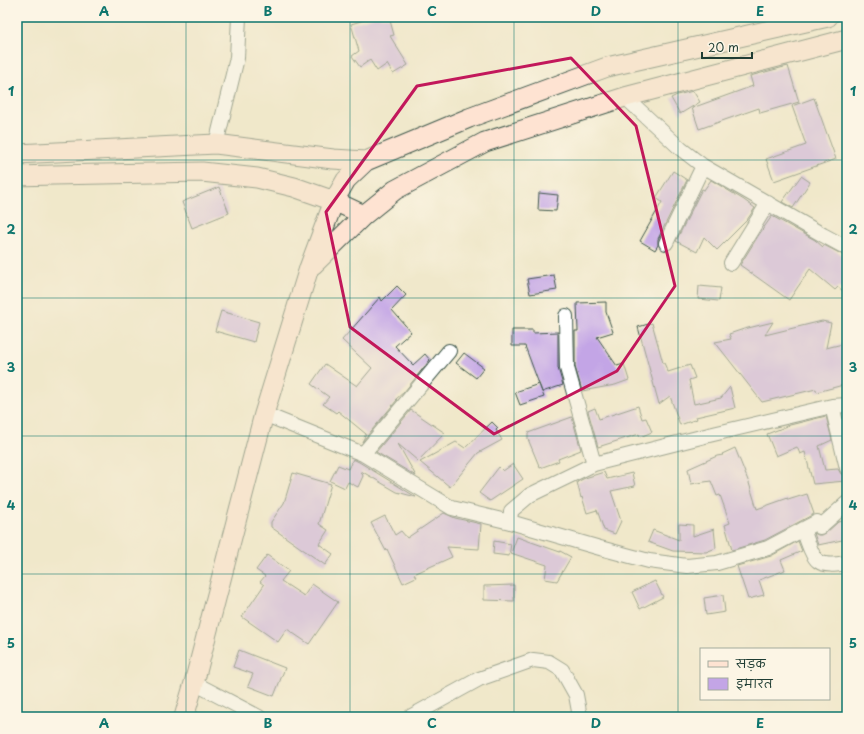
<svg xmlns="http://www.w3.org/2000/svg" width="864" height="734" font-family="'Playpen Sans','Playpen Sans Deva',sans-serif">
<rect width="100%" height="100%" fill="#fcf5e5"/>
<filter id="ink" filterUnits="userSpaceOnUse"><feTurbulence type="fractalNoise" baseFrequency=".025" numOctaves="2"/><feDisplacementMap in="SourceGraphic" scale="8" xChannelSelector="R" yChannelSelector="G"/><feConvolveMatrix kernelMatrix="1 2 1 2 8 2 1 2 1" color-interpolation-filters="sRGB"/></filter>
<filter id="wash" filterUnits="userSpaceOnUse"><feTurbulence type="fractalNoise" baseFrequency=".012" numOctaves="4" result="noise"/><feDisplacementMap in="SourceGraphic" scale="16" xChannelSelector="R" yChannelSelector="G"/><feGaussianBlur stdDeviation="0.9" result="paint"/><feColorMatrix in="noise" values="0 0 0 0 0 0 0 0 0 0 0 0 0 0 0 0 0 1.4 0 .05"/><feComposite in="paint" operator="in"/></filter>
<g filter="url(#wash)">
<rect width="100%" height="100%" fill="#f0e8cb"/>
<g id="blocks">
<path fill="#c3a5e6" d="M374 17H389L394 35 390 36 408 65 393 74 387 64 377 71 370 60 360 67 352 56 359 51 351 24Z
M788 66 799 102 760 113 759 108 699 129 692 108 753 86 750 76Z
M693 91 700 102 680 114 671 98 677 95Z
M814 98 836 159 774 181 766 159 806 145 792 106Z
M673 171 687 180 658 239V245L655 250 640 241 662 202 656 198Z
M801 176 810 182 793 208 782 202Z
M711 180 744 200 755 208 747 220 717 250 704 237 697 252 676 241 702 189 704 190Z
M219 187 229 213 192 228 182 202Z
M539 193 558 195 556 211 538 210Z
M772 216 815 240 823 247 824 245 843 255 847 257V294L838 287 835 290 810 269 789 300 740 265 758 236Z
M554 275 557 290 530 294 527 279Z
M397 286 406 295 392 310 411 332 395 346 413 365 425 354 430 360 404 392 396 399 397 400 362 442 366 434 338 411 336 413 323 404 329 397 311 384 325 364 357 386 372 368 342 340 380 297 382 301Z
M699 286 721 288 719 301 698 299Z
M606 302V312L613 332 597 337 617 366 624 364 629 380 615 385 582 391 575 367V331H578L577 303Z
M221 311 259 322 254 342 215 331Z
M822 321 831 323 826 348 847 343V384L817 392 816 389 762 402 715 342 731 339 729 334 744 329 773 322 765 335Z
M652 323 663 363H664L668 372 690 365 695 378 689 380 694 404 721 398 730 387 735 408 696 417 697 419 680 425 670 396 659 404 638 327Z
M512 330H533V333L558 332V368L563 385 542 392 525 346H512Z
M464 353 484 368 476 378 456 363Z
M539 384 544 397 520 405 515 392Z
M638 406 642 419 646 418 652 432 640 437 639 434 598 447 588 411 595 408 599 419Z
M411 410 445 433 418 461 398 444 416 476 376 452Z
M826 416 832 440 819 446 825 470 838 469 841 474 845 476V481L813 484 805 452 800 454 797 447 776 456 767 434 790 425Z
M572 417 581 450 558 459 559 461 540 468 528 439V433Z
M492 422 498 428 496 430 502 440 478 453 450 487 420 462 456 442 465 448Z
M735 448 749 483 757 509 788 498V500L807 494 814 514 765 540 732 550 725 525 730 523 720 495 717 496 711 481 691 484 688 469 717 456 723 455 722 454Z
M353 459 359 462 416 497 397 492 361 471 363 476 358 487 348 482 345 488 330 481 338 465 348 469Z
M513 464 523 479 490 501 479 493 499 467 503 471Z
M604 472 607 479 632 473 635 486 611 491 621 521 615 534 604 530 597 510 587 513 582 497 581 498 577 482 585 478Z
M293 473 331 484 319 524 328 530 319 544 333 554 325 565 271 527V522L284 503Z
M444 513 455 518 481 524 479 549 447 547 452 557 414 574 416 577 403 583 387 549 386 551 371 523 385 516 395 535 401 531 407 538Z
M847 520V539L818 545 814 533 818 535H822L826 533 838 522Z
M679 524 693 525V536L714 529 716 548 706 552 673 551 648 542 653 530 679 540Z
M517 537 560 552V551L571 557 557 581 545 579 547 565 511 553Z
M494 541 511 544 509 556 493 554Z
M798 541 802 551 781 560 785 570 759 580 764 595 748 599 737 566 771 556Z
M267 555 289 571 281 581 304 596 312 584 338 602 309 644 287 629 278 642 242 617 264 585 260 582 265 576 256 570Z
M655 581 663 597 640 609 632 592Z
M514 585V601L484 600V586Z
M723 595 725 612 706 615 704 598Z
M239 650 285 668 274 696 248 686 253 674 233 667Z"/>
</g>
</g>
<g filter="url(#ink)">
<use href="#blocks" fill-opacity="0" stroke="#3e574b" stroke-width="1"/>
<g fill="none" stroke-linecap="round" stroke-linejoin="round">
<g stroke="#3e574b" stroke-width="16">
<path id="street" d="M625 97 681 149 703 166 823 235 847 248
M216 144 237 58 239 17
M666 243 703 166
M731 263 768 203
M566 316 567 368 594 464
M832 406 847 468
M264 414 363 454 452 508 510 522
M363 454 449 351
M817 522 768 548 717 563 687 566 649 561 600 548 510 522 511 511 530 495 594 464 709 435 832 406 847 405
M820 527 847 503
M803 529C806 537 812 557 818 561 826 567 839 564 847 563
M194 683 259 717
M410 717 479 679 533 660 549 662 562 670 576 695 580 717"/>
</g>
<g stroke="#3e574b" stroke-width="21">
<path id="secondary" d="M17 154 216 144 333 159 366 161
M17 176 53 175 202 172 257 178 294 187 334 201 364 215
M313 265 364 215 395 190 485 142 625 97 847 39
M184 717 194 683 264 414 309 268 334 201 346 180 366 161 469 118 607 67 828 17"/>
</g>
<use href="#street" stroke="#fff" stroke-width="14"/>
<use href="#secondary" stroke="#fee3d2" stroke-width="19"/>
</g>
</g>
<path d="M0 0H864V734H0ZM571 58 636 126 675 286 617 371 494 434 350 327 326 212 417 86Z" fill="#f0e8cb" fill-opacity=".55" fill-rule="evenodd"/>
<path fill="none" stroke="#c2185b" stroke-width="3" stroke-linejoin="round" d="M571 58 636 126 675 286 617 371 494 434 350 327 326 212 417 86Z"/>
<path fill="none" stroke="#0f766e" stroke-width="1" stroke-opacity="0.55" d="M186 17V717M350 17V717M514 17V717M678 17V717M17 160H847M17 298H847M17 436H847M17 574H847"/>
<rect width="864" height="734" fill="none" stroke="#fcf5e5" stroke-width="44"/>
<rect x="700" y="648" width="130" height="52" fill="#fcf5e5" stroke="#a4ab9e"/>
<rect x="708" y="661" width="20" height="6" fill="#fee3d2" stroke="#a4ab9e"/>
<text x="736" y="668" font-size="12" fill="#1f3d34">सड़क</text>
<rect x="708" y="678" width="20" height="12" fill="#c3a5e6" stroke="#a4ab9e"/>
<text x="736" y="688" font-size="12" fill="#1f3d34">इमारत</text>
<path d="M702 52v6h50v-6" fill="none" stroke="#1f3d34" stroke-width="2"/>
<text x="708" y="52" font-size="12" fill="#1f3d34" stroke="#fcf5e5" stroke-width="3" paint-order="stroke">20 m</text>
<rect x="22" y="22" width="820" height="690" fill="none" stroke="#0f766e" stroke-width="1.5"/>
<g font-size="13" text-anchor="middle" font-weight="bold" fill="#0f766e">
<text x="104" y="16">A</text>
<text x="268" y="16">B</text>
<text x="432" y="16">C</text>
<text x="596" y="16">D</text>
<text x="760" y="16">E</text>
<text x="11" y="96">1</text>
<text x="853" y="96">1</text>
<text x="11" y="234">2</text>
<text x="853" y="234">2</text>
<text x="11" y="372">3</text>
<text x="853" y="372">3</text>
<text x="11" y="510">4</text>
<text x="853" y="510">4</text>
<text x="11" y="648">5</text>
<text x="853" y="648">5</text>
<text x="104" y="728">A</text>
<text x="268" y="728">B</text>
<text x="432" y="728">C</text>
<text x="596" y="728">D</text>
<text x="760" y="728">E</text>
</g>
</svg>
